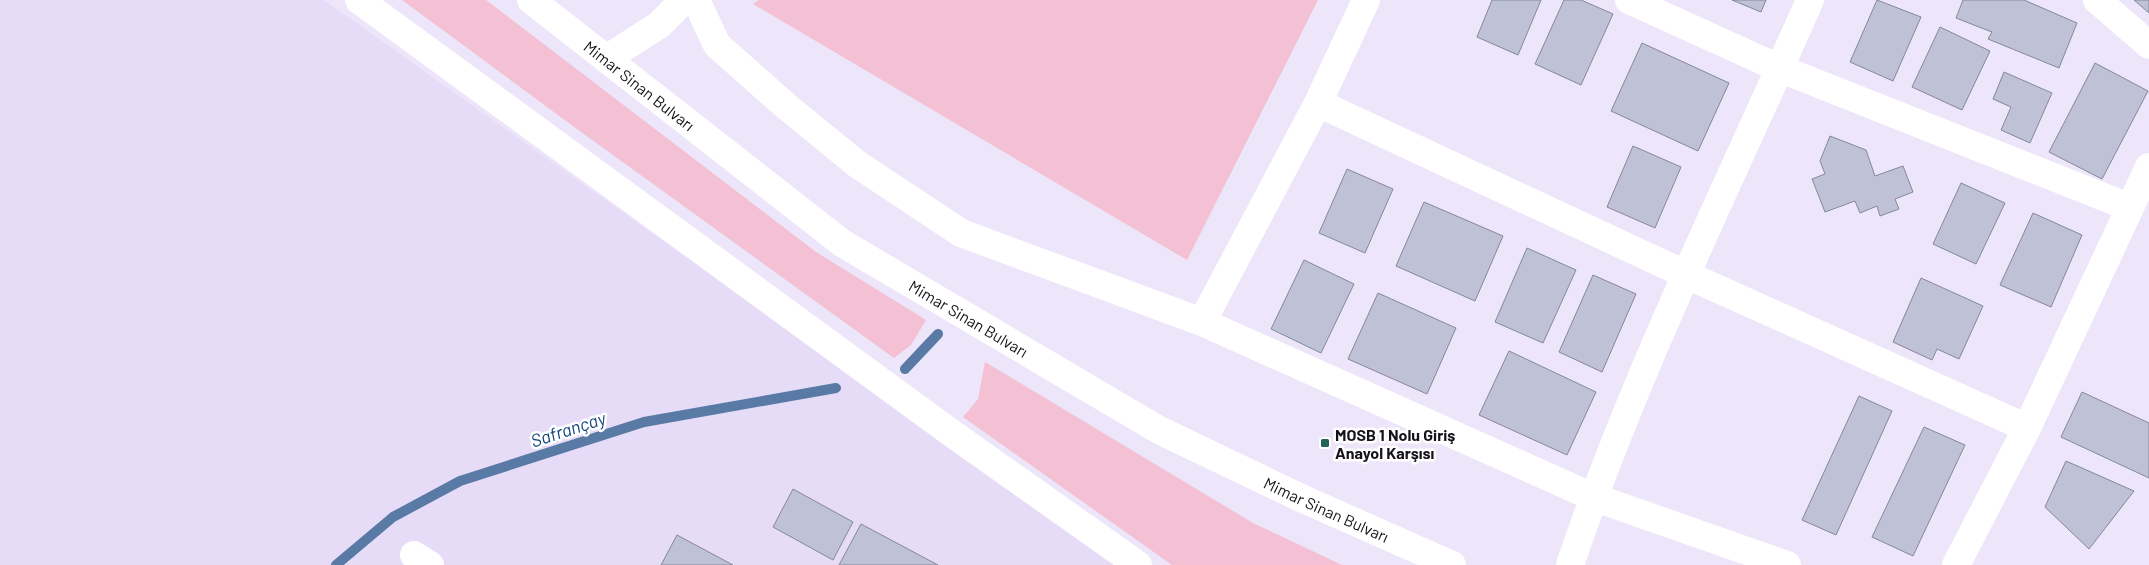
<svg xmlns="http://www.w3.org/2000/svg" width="2149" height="565" font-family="Barlow,sans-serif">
<rect width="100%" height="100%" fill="#ede5f9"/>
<path fill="#e7dcf8" d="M0 0H324L1119 565H0Z"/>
<path fill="#f4c0d3" d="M402 0H486L816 252 926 320 911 345 894 358 577 129Z
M759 0H1318L1187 260 753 4Z
M985 362 1253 523 1342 565H1172L963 417 978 399Z"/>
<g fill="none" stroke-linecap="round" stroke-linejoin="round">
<path stroke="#587aa5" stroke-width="10" d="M905 369 938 334
M336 565 393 517 460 481 644 422 836 388"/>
</g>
<path fill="#bfc2d7" stroke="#84879a" d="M1492 0H1541L1518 55 1477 37Z
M1564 0H1581L1613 14 1581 85 1535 64Z
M1732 0H1766L1761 12Z
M1877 0 1921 17 1893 81 1850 62Z
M1963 0H2024L2077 23 2059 68 1988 39 1992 32 1956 18Z
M2134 0H2149V13Z
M1940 27 1990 51 1962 110 1912 87Z
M1642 43 1729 83 1698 151 1611 111Z
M2095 63 2148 91 2102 179 2049 152Z
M2004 72 2052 93 2030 143 2001 130 2011 107 1993 99Z
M1830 136 1866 150 1875 176 1903 166 1913 192 1895 199 1899 209 1880 216 1877 206 1860 213 1855 201 1825 212 1812 179 1825 174 1820 161Z
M1633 146 1681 167 1655 228 1607 207Z
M1347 169 1393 189 1365 253 1319 233Z
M1961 183 2005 203 1976 264 1933 244Z
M1424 202 1503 236 1475 301 1396 266Z
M2033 213 2082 235 2051 307 2000 285Z
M1527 248 1576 270 1543 343 1495 322Z
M1304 260 1354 284 1321 353 1271 329Z
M1593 275 1636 294 1602 372 1559 352Z
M1921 278 1983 306 1959 359 1937 349 1932 360 1893 342Z
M1378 293 1456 328 1427 394 1348 359Z
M1509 351 1596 392 1567 455 1479 415Z
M2082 392 2149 423V478L2061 437Z
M1859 396 1892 411 1836 535 1802 520Z
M1924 427 1965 445 1913 556 1872 537Z
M2066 461 2134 491 2089 549 2045 507Z
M793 489 853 522 833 560 773 527Z
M861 524 938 565H839Z
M677 535 733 565H661Z"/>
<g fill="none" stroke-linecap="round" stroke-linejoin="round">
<path stroke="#fff" stroke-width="28" d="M696 0 717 45 786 106 857 164 961 233 1202 322 1593 497 1787 565
M1629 0 1781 69 2129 207
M2097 0 2149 45
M606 59 659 25 684 0
M1318 103 1687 275 2027 428
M1202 322 1318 103 1366 0
M414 555 430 565
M1570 565C1635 371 1728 187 1810 0
M1956 565 2027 428 2149 167"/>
<g stroke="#fff" stroke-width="28">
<path d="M359 0 950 432 1138 565"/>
<path id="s1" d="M531 0 842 243 1159 430 1301 498 1452 565"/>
</g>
</g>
<rect fill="#206557" stroke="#fff" stroke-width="2" x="1320" y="438" width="10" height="10" rx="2.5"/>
<g text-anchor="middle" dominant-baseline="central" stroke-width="5" stroke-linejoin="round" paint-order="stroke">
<g font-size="16" fill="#151219" stroke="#fff">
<text stroke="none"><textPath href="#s1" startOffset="138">Mimar Sinan Bulvarı</textPath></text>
<text stroke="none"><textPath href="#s1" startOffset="542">Mimar Sinan Bulvarı</textPath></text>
<text stroke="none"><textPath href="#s1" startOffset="948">Mimar Sinan Bulvarı</textPath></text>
</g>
<g font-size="16" font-weight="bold" fill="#151219" stroke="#fff" text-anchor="start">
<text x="1335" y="434">MOSB 1 Nolu Giriş<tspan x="1335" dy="18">Anayol Karşısı</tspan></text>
</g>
<g font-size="18" font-style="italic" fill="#11447a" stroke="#fff">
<text transform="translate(568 429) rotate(-18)">Safrançay</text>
</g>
</g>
</svg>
